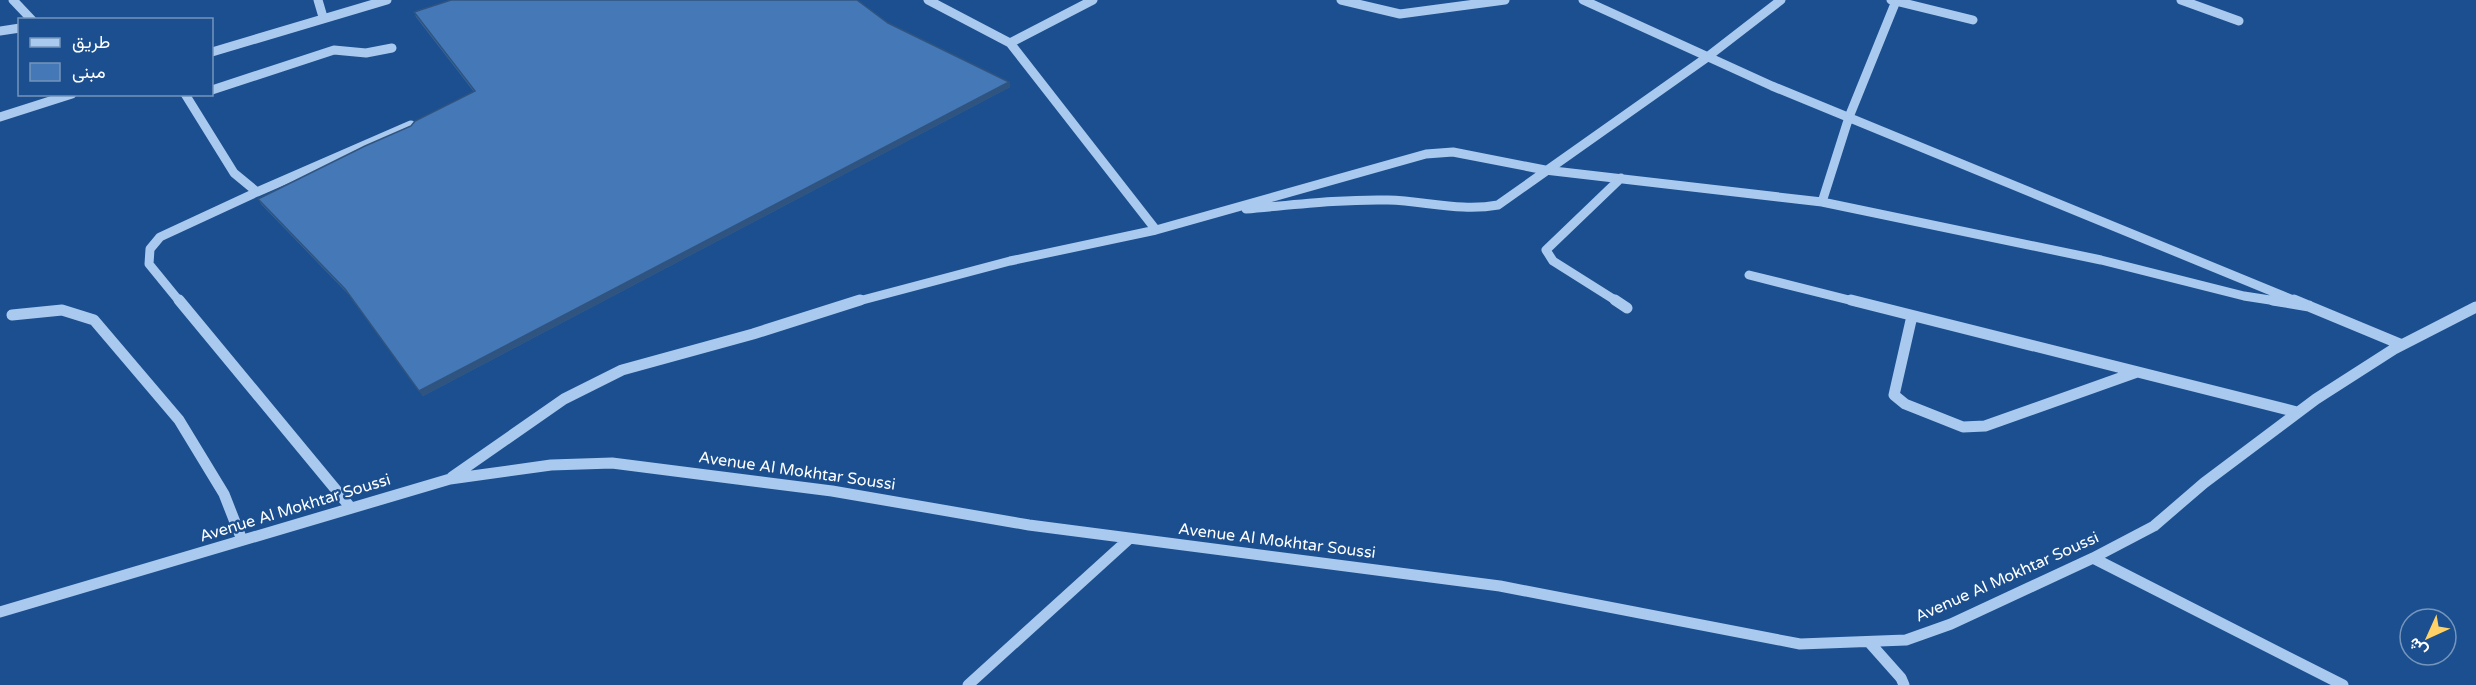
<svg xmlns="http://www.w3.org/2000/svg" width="2476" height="685" font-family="'Varela Round',Vazirmatn,sans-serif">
<rect width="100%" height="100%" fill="#1b4f8f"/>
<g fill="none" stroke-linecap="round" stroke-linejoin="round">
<path stroke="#a9c9ee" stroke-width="9" d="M13 0 32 20
M318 0 323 17
M928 0 1010 43 1156 230
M1341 0 1400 14 1505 0
M1583 0 1772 86 2298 302
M1891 0 1973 20
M2181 0 2239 21
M0 31 20 28
M1010 43 1093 0
M212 52 387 0
M212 90 334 50 366 53 392 48
M185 94 234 173 257 192 411 125
M0 117 72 94
M1822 202 1849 117 1896 1
M1246 209C1293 205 1341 199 1388 200 1426 201 1461 212 1498 205L1706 58 1781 0
M1749 275 1857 302
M180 302 149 264 150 249 160 237 257 192
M855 302 1010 261 1156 230 1426 154 1453 152 1545 170 1822 202 2101 260 2244 296 2283 302
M1618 302 1553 261 1546 250 1621 178"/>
<path stroke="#a9c9ee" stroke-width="11" d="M179 300 351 508
M1615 300 1627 308
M1851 300 2297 412
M2273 300 2309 306
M2294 300 2400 344
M12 315 62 310 94 320 179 420 224 494 242 540
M1912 316 1894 395 1905 404 1963 427 1985 426 2137 372
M452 477 564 399 622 370 753 334 860 300
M2093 558 2343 685
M0 612 450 479 551 465 612 463 832 491 1029 525 1500 586 1800 644 1906 640 1951 624 2093 558 2154 526 2204 483 2316 399 2394 349 2476 307
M1869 642 1901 678 1904 685
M968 685 1129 539"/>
</g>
<path fill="#3a679d" d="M414 12 888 23 1009 82 1010 87 423 396 348 294 261 204 258 199 411 126 474 92 416 17Z"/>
<path fill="#305480" d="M1009 82 1010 87 423 396 419 391Z"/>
<path fill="#4478b7" stroke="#305480" stroke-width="1.5" d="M451 0H857L888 23 1009 82 419 391 345 289 258 199 365 146 411 126 415 121 475 91 414 12Z"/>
<g text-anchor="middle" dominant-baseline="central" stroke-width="5" stroke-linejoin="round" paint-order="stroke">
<g font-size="16" fill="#fff" stroke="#1b4f8f">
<text transform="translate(797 471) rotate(8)">Avenue Al Mokhtar Soussi</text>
<text transform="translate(295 508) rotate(-17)">Avenue Al Mokhtar Soussi</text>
<text transform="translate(1277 541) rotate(7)">Avenue Al Mokhtar Soussi</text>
<text transform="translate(2007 577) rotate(-24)">Avenue Al Mokhtar Soussi</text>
</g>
</g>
<rect x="18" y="18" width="195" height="78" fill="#1b4f8f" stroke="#7695bc" stroke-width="1.5"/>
<rect x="30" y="38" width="30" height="9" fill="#a9c9ee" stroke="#7695bc" stroke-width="1.5"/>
<text x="72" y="48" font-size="18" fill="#ffffff">طريق</text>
<rect x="30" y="63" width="30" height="18" fill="#4478b7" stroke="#7695bc" stroke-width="1.5"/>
<text x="72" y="78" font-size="18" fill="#ffffff">مبنى</text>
<g transform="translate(2428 637) rotate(225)"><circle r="28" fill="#1b4f8f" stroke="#7695bc" stroke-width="1.5"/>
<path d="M0-4.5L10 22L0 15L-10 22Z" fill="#ffd166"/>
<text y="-9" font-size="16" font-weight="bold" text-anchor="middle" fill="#ffffff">ش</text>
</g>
</svg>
